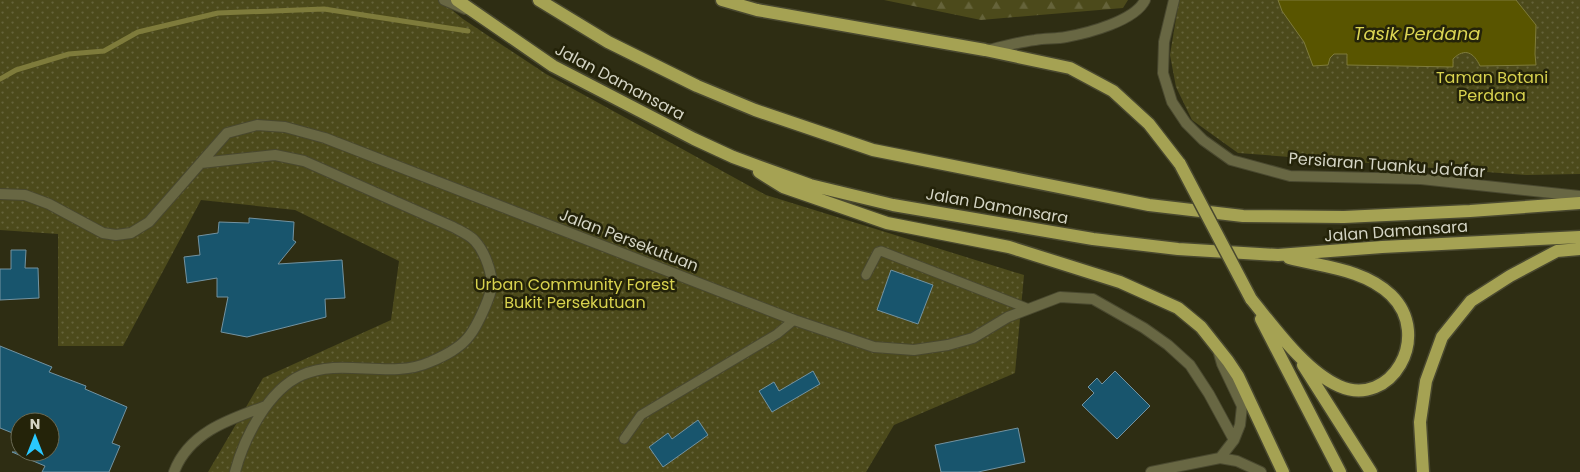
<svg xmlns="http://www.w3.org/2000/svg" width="1580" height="472" font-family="Poppins,sans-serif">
<defs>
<pattern id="forest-firs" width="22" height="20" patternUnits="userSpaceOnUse" patternTransform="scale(1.25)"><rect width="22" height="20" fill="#4c4a1b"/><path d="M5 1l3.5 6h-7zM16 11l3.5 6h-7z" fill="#65633a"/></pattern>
<pattern id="park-dots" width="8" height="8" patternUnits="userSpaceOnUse" patternTransform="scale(1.25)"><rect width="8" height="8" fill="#4c4a1b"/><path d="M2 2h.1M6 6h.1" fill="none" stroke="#65633a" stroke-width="1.8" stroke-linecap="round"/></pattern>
</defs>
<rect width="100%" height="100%" fill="#2e2d13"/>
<path fill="url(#forest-firs)" d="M884 0H1128L1123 8 981 20Z"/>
<path fill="url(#park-dots)" d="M0 0H440L463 19 546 74 766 195 1024 275 1015 373 894 425 866 472H208L263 378 391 320 399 261 295 210 201 200 123 346H58V234L0 230Z
M1179 0H1580V174L1526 175 1238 153 1192 120 1176 87 1170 55Z"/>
<path fill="#595500" stroke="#7e7b3b" d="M1278 0H1516L1536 25 1535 54 1536 65 1480 66C1474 53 1465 47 1453 59V67L1347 65V54H1334L1330 58 1328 65 1313 66 1304 42 1282 11Z"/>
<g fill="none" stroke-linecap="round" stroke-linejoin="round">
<path stroke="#7e7b3b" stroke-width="5" d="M0 79 16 70 69 54 104 51 138 32 218 13 324 9 468 31"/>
</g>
<path fill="#18556d" stroke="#7393a1" d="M249 218 294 222 293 240 296 242 278 264 342 260 345 298 325 299 326 317 247 337 221 332 228 297H217V278L187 283 184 257 200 255 198 236 218 233 219 222 249 223Z
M11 250H26L25 268H38L39 298 0 300V269H11Z
M891 270 933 285 918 324 877 310Z
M0 346 52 367 49 372 86 386 85 389 127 407 112 443 120 446 109 472H42L45 466 12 452H50V422H20V436L0 428Z
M813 371 820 384 772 412 759 391 774 382 779 391Z
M1115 371 1150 406 1117 439 1082 405 1094 393 1088 387 1097 378 1102 384Z
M698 420 708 435 663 467 649 447 668 433 672 439Z
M1018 428 1025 462 978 472H941L935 445Z"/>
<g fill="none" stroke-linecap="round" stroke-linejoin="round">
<g stroke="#49482f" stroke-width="11">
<path id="service" d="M866 275 878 252 881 251 1029 309
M624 439 641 415 777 334 794 320"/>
</g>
<g stroke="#49482f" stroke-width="12">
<path id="minor" d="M444 0 465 9
M1174 0 1164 42 1163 73 1172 102 1186 123 1203 140 1231 160 1290 176 1421 179 1580 196
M989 50C1004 46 1019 42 1035 40 1045 38 1056 39 1066 37 1088 33 1135 21 1145 0
M201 163 275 155 304 161 453 227C460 231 470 235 475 241 485 252 494 276 491 290 488 302 477 326 470 335 461 348 444 356 430 362 390 380 342 357 302 375 268 390 244 438 235 472
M0 194 25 195 49 204 103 233 116 235 131 233 149 222 227 133 257 125 285 127 325 138 794 320 874 347 914 350 948 345 973 338 1008 317 1060 297 1093 299 1144 328 1168 345 1190 365 1209 394 1234 440
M1218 350 1222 364 1242 406 1240 425 1234 440 1220 458
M174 472C189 432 230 419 266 406
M1151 472 1220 458 1237 461 1261 472"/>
</g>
<g stroke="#49482f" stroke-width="15">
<path id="primary" d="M457 0 553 66 694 139 733 157 810 185 893 205 1093 239 1178 249 1278 255 1382 247 1580 237
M539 0 608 42 697 86 755 110 873 150 1149 205 1243 216 1344 217 1470 211 1580 203
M722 0 757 10 985 50 1070 68 1113 91 1149 124 1180 164
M759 172 783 187 887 223 1009 247 1120 282 1178 308 1201 327 1228 361 1238 376 1283 472
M1251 299C1274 327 1305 371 1339 386 1391 409 1433 336 1391 295 1364 269 1323 267 1289 258
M1261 319 1340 472
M1303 365 1371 472
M1423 472 1420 422 1426 381 1442 337 1471 301 1510 276 1557 251 1580 249"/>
</g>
<use href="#service" stroke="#686743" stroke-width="9"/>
<use href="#minor" stroke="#686743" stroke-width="10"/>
<use href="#primary" stroke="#a5a253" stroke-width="12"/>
<g stroke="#49482f" stroke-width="15" stroke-linecap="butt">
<path id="primary-bridge" d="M1180 164 1251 299"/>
</g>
<use href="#primary-bridge" stroke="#a5a253" stroke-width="12"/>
</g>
<g text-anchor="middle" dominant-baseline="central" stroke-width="5" stroke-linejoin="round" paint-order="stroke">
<g font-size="16" fill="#d8d24f" stroke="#242309">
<text x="1492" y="77">Taman Botani<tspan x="1492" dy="18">Perdana</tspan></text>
<text x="575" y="284">Urban Community Forest<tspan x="575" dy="18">Bukit Persekutuan</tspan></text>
</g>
<g font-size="16" fill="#d4d4c4" stroke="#242309">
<text transform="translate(620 82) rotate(28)">Jalan Damansara</text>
<text transform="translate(1387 165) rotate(4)">Persiaran Tuanku Ja'afar</text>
<text transform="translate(997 206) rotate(10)">Jalan Damansara</text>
<text transform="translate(1396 231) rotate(-4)">Jalan Damansara</text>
<text transform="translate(629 240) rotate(21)">Jalan Persekutuan</text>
</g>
<g font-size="18" font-style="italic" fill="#dcd654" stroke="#242309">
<text x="1417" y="33">Tasik Perdana</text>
</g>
</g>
<g transform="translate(35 437)"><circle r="24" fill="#242309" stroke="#6a6a54"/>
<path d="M0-4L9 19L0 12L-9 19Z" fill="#29c8ff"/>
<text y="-8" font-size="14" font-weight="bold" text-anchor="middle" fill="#d4d4c4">N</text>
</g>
</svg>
